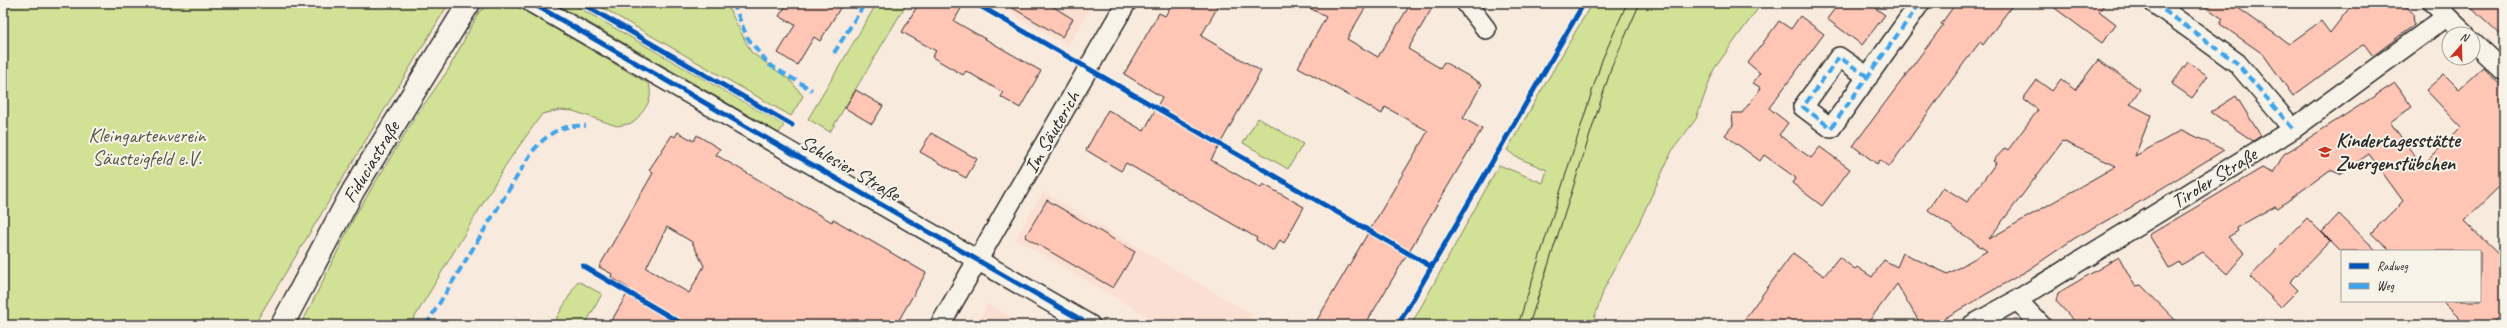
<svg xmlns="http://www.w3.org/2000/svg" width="2507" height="328" font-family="Caveat,sans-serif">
<rect width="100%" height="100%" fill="#f9eade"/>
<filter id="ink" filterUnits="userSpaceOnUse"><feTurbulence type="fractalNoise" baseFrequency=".025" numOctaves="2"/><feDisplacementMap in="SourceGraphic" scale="8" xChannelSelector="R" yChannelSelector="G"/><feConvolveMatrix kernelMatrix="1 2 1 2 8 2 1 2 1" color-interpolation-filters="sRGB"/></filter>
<g filter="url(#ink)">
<path fill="#fbdfd2" d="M994 3H1094L1068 46Z
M1043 192 1253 315 1247 325H1162L1015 239Z
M988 304 1024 325H976Z"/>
<path fill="#d1e195" stroke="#7e8660" d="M3 3H449L254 325H3Z
M497 3 511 5 523 10 649 84C654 101 644 110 633 123L617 126 573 111 560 110 542 114 507 163 410 325H301L356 214 414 119 448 70 479 12 485 7Z
M555 3H571L784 125 779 133Z
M594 3H726L751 52 790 80 803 96 791 116Z
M877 3H907L830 132 808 119Z
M1592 3H1762L1714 69 1696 119 1672 151 1639 223 1604 289 1592 325H1411L1499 165 1543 183 1547 170 1516 157 1507 150Z
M1258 118 1303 144 1288 169 1243 143Z
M578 281 602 294 585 325H555L553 324Z"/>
<path fill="#ffc5b5" stroke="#2b2b2b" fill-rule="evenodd" d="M788 3H843L820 41 814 37 797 65 778 53 795 25 779 16Z
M919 3H964L954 21 1041 71 1020 108 1001 97 1003 93 985 82 966 71 963 75 932 57 936 51 902 32Z
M1004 3H1047L1073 19 1062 37Z
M1173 3H1220L1201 36 1261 71 1211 160 1261 188 1263 184 1304 207 1284 243 1280 240 1274 251 1256 240 1257 238 1126 163 1121 171 1086 150 1108 110 1144 131 1162 97 1124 74 1159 13 1165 16Z
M1301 3H1368L1347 39 1378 57 1411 3H1435L1408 49 1440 68 1444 62 1482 84 1463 118 1482 129 1365 325H1314L1428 131 1385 107 1382 114 1298 67 1326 17Z
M1839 3H1868L1885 15 1862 45 1827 19Z
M1956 3H2014L1983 45 1980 42 1964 63 1889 167 1880 160 1877 164 1853 146 1943 25 1941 24Z
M2048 3H2106L2099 11 2116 24 2102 43Z
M2200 3H2231L2289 44 2321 21 2330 33 2353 3H2402L2413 13 2414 25 2373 56 2364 44 2293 96 2263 54 2220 24 2223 19Z
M2467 3H2504V38Z
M1800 16 1824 34 1769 108 1788 123 1779 135 1811 158 1820 147 1850 169 1822 206 1792 183 1796 178 1764 155 1760 161 1725 135 1733 125 1732 113H1742L1761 88 1753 83 1760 73 1748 63 1779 21 1791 29Z
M2098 60 2140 89 2130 104 2151 115 2135 156 2182 130 2224 150 2133 206 2075 238 2030 269 1933 325H1921L1897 284 1866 325H1740L1793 253 1824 276 1839 257 1855 269 1857 267 1872 277 1884 260 1897 267 1903 253 1948 274 1987 251 1928 210 1943 187 1967 202 1996 163 1993 161 2005 148 2008 150 2038 110 2023 99 2037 80 2052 91 2061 79 2075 90ZM2063 141 2116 166 1989 239Z
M2188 62 2208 76 2192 98 2172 84Z
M2483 67 2504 89V182L2464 221 2504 260V312L2491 325H2466L2442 301H2480V251H2390L2371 233 2403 201 2369 154 2340 174 2330 170 2278 208 2275 206 2236 228 2238 231 2228 237 2245 253 2227 274 2203 252 2181 265 2179 262 2169 268 2149 235 2262 168 2273 173 2284 154 2395 83 2412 107 2390 122 2422 166 2461 127 2426 90 2444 74 2459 89Z
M856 90 883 106 872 124 845 108Z
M2236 96 2261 136 2253 141 2211 112Z
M678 132 694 141 697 135 720 149 716 155 814 212 832 222 833 219 926 273 896 325H609L630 289 611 277 612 274 599 267 653 173 649 170 672 135 675 137ZM667 227 692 242 704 266 689 293 646 268Z
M931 133 977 159 966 178 920 152Z
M1047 200 1135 252 1113 288 1025 237Z
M2339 214 2377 251H2341L2322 232Z
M2307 218 2330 241 2290 282 2298 290 2281 307 2250 277Z
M2119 257 2135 286 2141 285 2180 325H2078L2056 301 2058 293Z"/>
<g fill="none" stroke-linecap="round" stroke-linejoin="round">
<g stroke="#2b2b2b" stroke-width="22">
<path id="minor" d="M532 3 1090 325
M1466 3 1486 29
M2154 3 2237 63 2293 129
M2433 3 2465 34
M2473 42 2504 71
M1868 77 1839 57 1803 107 1831 128 1920 3
M2017 300 2041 325
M940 325 1126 3
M1972 325 2017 300 2293 129 2446 17"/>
</g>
<g stroke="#2b2b2b" stroke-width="25">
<path id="secondary" d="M282 325 353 191 469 3"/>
</g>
<use href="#minor" stroke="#f7f3e8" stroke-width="19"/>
<use href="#secondary" stroke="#f7f3e8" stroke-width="22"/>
<path stroke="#2b2b2b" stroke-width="1" d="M1518 325 1602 60 1627 3
M1529 325 1612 66 1640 3"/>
<path stroke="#3ea3eb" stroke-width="4" stroke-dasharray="8 4" stroke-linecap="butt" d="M733 3 747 37 768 64 812 90
M2154 3 2237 63 2293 129
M834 53 865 3
M1868 77 1839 57 1803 107 1831 128 1920 3
M426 325 532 152C548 133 561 124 586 126"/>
<g stroke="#f7f3e8" stroke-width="8">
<path id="cycleway" d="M532 3 1090 325
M581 3 792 125
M975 3 1432 267
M583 266 684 325
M1398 325 1584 3"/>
</g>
<use href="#cycleway" stroke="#0057b8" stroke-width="5"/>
</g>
</g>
<defs>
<g id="school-bare" transform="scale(1.08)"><path d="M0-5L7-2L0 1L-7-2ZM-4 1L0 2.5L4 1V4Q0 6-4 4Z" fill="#c8321e" stroke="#f7f3e8" stroke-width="2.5" paint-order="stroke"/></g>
</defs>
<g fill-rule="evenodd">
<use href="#school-bare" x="2325" y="152"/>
</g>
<g text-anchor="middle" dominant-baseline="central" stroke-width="4" stroke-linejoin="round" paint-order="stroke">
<g font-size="20" fill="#2b2b2b" stroke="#f7f3e8">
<text transform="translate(1052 132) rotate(-60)">Im Säuterich</text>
<text transform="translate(371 162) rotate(-59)">Fiduciastraße</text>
<text transform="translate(850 168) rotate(30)">Schlesier Straße</text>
<text transform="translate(2214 178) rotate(-32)">Tiroler Straße</text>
</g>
<g font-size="20" fill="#545846" stroke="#f7f3e8">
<text x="147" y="135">Kleingartenverein<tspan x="147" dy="23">Säusteigfeld e.V.</tspan></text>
</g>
<g font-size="20" font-weight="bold" fill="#2b2b2b" stroke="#f7f3e8" text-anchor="start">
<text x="2336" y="140">Kindertagesstätte<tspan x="2336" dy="23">Zwergenstübchen</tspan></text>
</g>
</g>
<rect width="2507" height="328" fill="none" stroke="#f7f3e8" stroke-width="16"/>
<rect x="8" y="8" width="2491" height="312" fill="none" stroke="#2b2b2b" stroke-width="1.5" filter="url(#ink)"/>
<rect x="2341" y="250" width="140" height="52" fill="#f7f3e8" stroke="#a5a39c"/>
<rect x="2349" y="263" width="20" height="6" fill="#0057b8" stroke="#a5a39c"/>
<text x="2377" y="270" font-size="12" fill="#2b2b2b">Radweg</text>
<rect x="2349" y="283" width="20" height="6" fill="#3ea3eb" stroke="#a5a39c"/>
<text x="2377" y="290" font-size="12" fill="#2b2b2b">Weg</text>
<g transform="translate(2461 46) rotate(20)"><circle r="19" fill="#f7f3e8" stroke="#a5a39c"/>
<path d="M0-3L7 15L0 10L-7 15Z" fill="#c8321e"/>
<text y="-6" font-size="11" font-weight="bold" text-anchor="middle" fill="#2b2b2b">N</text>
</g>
</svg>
